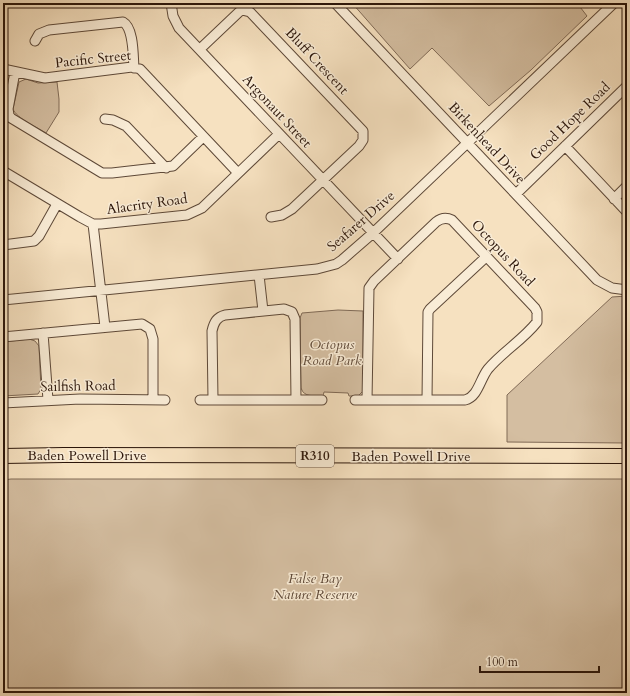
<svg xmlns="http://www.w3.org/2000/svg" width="630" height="696" font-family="Cardo,serif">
<rect width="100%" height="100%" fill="#f6e1c0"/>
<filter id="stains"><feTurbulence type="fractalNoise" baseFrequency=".005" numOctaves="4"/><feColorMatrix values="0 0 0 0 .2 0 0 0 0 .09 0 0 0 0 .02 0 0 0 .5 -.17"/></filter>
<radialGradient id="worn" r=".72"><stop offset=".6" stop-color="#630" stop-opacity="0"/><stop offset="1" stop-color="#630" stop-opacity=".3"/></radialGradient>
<path fill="#d4bea1" stroke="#806a56" d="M352 3H577L587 16 531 70 489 106 432 48 410 69Z
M26 79 38 83 57 82 59 99V112L46 133C38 128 16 118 13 109L19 82Z
M627 296V443L507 442V395L612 297Z
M338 310 363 311V391L358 396H349L348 393 324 392 323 396C314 395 304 398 301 388L300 318 302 313Z
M29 339 35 341 39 346 41 389 38 394 3 396V342Z
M11 479H627V693H3V480Z"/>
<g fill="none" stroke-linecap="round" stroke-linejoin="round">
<g stroke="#5e4938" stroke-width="11">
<path id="minor" d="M171 3 173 16 179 28 398 259
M335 3 597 280 612 288 627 290
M35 41 39 34 49 30 123 22C134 28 133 56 134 68
M200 49 239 12 242 10 250 12 363 131V140L359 146 292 209 282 215 271 217
M3 69 45 78 132 67 140 69 238 173
M15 72 8 109 9 115 11 118 102 173H112L173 166 203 137
M105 119 113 120 126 126 166 168
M565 146 627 212
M3 171 80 217 93 224H101L187 215 202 208 279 134
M516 194 627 86
M614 199 627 186
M93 224 105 327
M3 245 34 241 39 236 57 204
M259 275 263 311
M3 300 317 269 336 264 342 260 373 233 614 3
M43 333 48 400
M3 337 142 324 150 329 153 339V399
M213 399 212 331C214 322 217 317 225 315L284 309 292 312 295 319 296 400
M200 400H322
M355 400H465C478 397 480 379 488 369 502 352 523 340 537 322V312L535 308 452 220C446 217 441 218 436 222L374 281 369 288 367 400
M427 400 428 312 430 309 486 257
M3 403 80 399 165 400"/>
</g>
<g stroke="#2c160a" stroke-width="16">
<path id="primary" d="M3 456 64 455 627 456"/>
</g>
<use href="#minor" stroke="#f9ecd6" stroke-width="9"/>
<use href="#primary" stroke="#f6e1c0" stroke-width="14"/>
</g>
<g text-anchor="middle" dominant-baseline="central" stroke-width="3" stroke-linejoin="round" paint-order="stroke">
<rect fill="#f9ecd6" stroke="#6a5647" stroke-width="1" x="296" y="445" width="38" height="22" rx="3"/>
<g font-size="13" font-weight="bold" fill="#2c160a">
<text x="315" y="456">R310</text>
</g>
<g font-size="14" fill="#2c160a" stroke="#f9ecd6">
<text transform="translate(93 59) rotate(-6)">Pacific Street</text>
<text transform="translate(317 61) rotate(47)">Bluff Crescent</text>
<text transform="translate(277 111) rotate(47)">Argonaut Street</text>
<text transform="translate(570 121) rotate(-44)">Good Hope Road</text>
<text transform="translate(487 143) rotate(47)">Birkenhead Drive</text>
<text transform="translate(147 204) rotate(-8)">Alacrity Road</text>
<text transform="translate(361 221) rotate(-41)">Seafarer Drive</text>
<text transform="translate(503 253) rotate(47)">Octopus Road</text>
<text transform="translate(78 386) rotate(-1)">Sailfish Road</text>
<text x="87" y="455">Baden Powell Drive</text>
<text x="411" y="456">Baden Powell Drive</text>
</g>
<g font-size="14" font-style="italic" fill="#5e4837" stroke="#f9ecd6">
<text x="332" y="344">Octopus<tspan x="332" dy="16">Road Park</tspan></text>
<text x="315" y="578">False Bay<tspan x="315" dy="16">Nature Reserve</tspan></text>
</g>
</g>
<rect width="630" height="696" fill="none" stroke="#f6e1c0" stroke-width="16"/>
<rect x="4" y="4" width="622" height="688" fill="none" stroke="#2c160a" stroke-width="2"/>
<rect x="8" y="8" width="614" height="680" fill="none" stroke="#2c160a"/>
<path d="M480 666v6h119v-6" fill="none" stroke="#2c160a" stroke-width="2"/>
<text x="486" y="666" font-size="12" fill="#2c160a" stroke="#f9ecd6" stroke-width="3" paint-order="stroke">100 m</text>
<rect width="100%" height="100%" filter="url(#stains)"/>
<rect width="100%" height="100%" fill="url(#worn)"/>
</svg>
